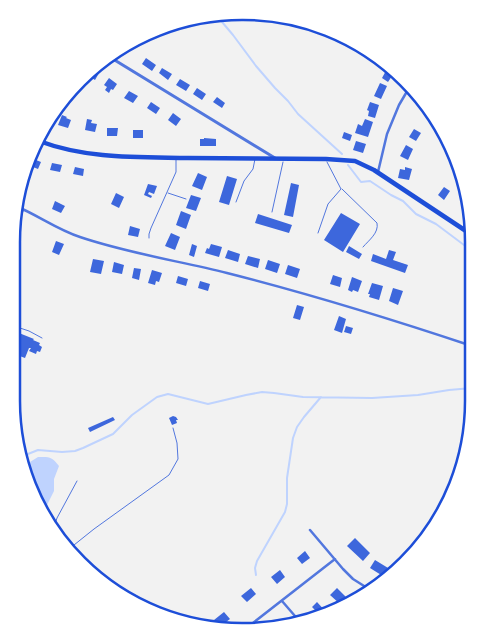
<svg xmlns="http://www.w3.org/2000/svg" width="485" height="643" font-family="Roboto,sans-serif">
<rect width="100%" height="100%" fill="#f2f2f2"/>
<path fill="#bfd3fe" d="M38 457C50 457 51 456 59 466L54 479V491L42 515 23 470 30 462Z"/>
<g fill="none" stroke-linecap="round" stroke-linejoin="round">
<path stroke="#bfd3fe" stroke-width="2" d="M217 16 233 35 256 66 275 88 288 101 298 114 342 154
M348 165 361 182 370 181 391 195 403 201 416 214 436 224 472 251
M20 463 28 454 38 450 62 452 75 451 83 448 113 434 132 415 157 397 168 394 208 404 246 395 262 392 274 393 303 397 372 398 418 395 449 390 472 388
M256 575 255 568 257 561 285 512 287 504V478L293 438 297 427 304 417 321 397"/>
</g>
<path fill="#3d67dc" d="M146 58 156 65 152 71 142 64Z
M388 67 394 73 388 82 382 78Z
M162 68 172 74 168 80 159 73Z
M94 69 99 73 95 80 87 75Z
M109 78 117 84 113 90 111 89 109 93 105 90 107 87 104 85Z
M180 79 190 85 186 91 176 85Z
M380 83 387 86 381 99 374 96Z
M197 88 206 94 202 100 193 94Z
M129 91 138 96 133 103 124 98Z
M217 97 225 103 222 108 213 102Z
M151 102 160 108 156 114 147 108Z
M370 102 379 105 375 118 368 116 369 111 367 110Z
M173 113 181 119 176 126 168 120Z
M62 115 67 117 66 118 71 120 68 128 58 125Z
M87 119 92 120 91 123 97 124 95 132 85 130Z
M365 119 373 122 368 137 355 133 358 124 362 126Z
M107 128H118L117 136H107Z
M414 129 421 133 416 141 409 137Z
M133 130H143V138H133Z
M344 132 352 135 350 141 342 138Z
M204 138 216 139V146H200V139H204Z
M356 141 366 144 363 153 353 150Z
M406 145 413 149 408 160 400 156Z
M31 158 41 162 38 169 28 165Z
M52 163 62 165 60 172 50 170Z
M75 167 84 169 83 176 73 174Z
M405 167 412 169 409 180 398 178 400 169 405 170Z
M198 173 207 177 202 190 192 186Z
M227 176 237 179 229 205 219 202Z
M20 182 27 186 21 197 19 196Z
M291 183 299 185 293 217 284 215Z
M148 184 157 186 154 194 149 192 148 194 152 196 151 198 144 195Z
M444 187 450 191 444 200 438 195Z
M116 193 124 197 119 208 111 204Z
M191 195 201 198 196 211 186 208Z
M55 201 65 206 61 213 52 209Z
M181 211 191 215 186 229 176 225Z
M341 213 360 224 343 252 324 240Z
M258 214 292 225 289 233 255 223Z
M130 226 140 229 138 237 128 235Z
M171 233 180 237 175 250 165 246Z
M56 241 64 244 59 255 52 252Z
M192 244 197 246 194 257 189 255Z
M211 244 222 247 219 257 205 253 207 248 209 249Z
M349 246 362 254 359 259 346 252Z
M228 250 240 254 238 262 225 258Z
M389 250 396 252 393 260 408 265 405 273 371 261 373 254 386 259Z
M248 256 260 259 258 268 245 264Z
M93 259 104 261 101 274 90 272Z
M268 260 280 264 277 273 265 269Z
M114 262 124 265 122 274 112 272Z
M288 265 300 269 297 278 285 274Z
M134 268 141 269 139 280 132 278Z
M152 270 162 273 159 282 156 281 155 285 148 283Z
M333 275 342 278 340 287 330 284Z
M178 276 188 279 186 286 176 283Z
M352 277 362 281 358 292 353 290 352 292 348 290Z
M200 281 210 284 208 291 198 288Z
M372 283 383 286 379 300 369 297 370 294H368Z
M393 288 403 291 398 305 389 301Z
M297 305 304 307 300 320 293 318Z
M339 316 346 319 342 333 334 330Z
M346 326 353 328 351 334 344 332Z
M14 331 34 339 33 340 40 343 39 345 42 347 40 352 37 351 36 354 29 351 31 348H29L25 358 14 354 18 344 13 341Z
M173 416 176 417 178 420H176L177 423 172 425 169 418Z
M113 417 115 420 90 432 88 428Z
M355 538 370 553 363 561 347 546Z
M305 551 310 558 302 564 297 558Z
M375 560 393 571 386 578 370 568Z
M280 570 285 577 277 584 271 577Z
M251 588 256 594 247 602 241 596Z
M337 588 346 597 340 604 330 595Z
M317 602 328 614 322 617 312 607Z
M224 612 230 619 222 625 220 624 218 626 214 620Z"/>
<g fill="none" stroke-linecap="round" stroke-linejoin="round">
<path stroke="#5277de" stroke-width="1" d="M342 189 377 223C379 233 369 240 363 247
M168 193 186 199
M236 202 244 181 253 169 255 159
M272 212 283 162
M318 233 328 204 341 189 327 162
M149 238V234L151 228 176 172V158
M14 326 29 331 42 338
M53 530 57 518 77 481
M69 549 94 529 169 475 178 459 177 443 173 428"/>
<path stroke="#5277de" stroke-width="2.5" d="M378 172 387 134 399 105 409 88
M18 207C39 216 58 230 80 237 127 253 179 261 227 273 310 294 391 319 472 346
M18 223 23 209
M463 229 472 212
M310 530 343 569 353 579 372 591
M282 601 301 623
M244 630 335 559"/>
<path stroke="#5277de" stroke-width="3" d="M108 56 275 158"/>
<path stroke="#1d4ed8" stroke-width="4.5" d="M39 141C87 159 137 157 188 158 234 158 280 159 326 159L355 161 374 170 472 235"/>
</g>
<path d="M0 0H485V643H0ZM242 20H243A222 222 0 0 1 465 242V401A222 222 0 0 1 243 623H242A222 222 0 0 1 20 401V242A222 222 0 0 1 242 20Z" fill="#fff" fill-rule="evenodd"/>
<path fill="none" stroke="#1d4ed8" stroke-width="2.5" d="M242 20H243A222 222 0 0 1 465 242V401A222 222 0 0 1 243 623H242A222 222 0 0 1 20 401V242A222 222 0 0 1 242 20Z"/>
</svg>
